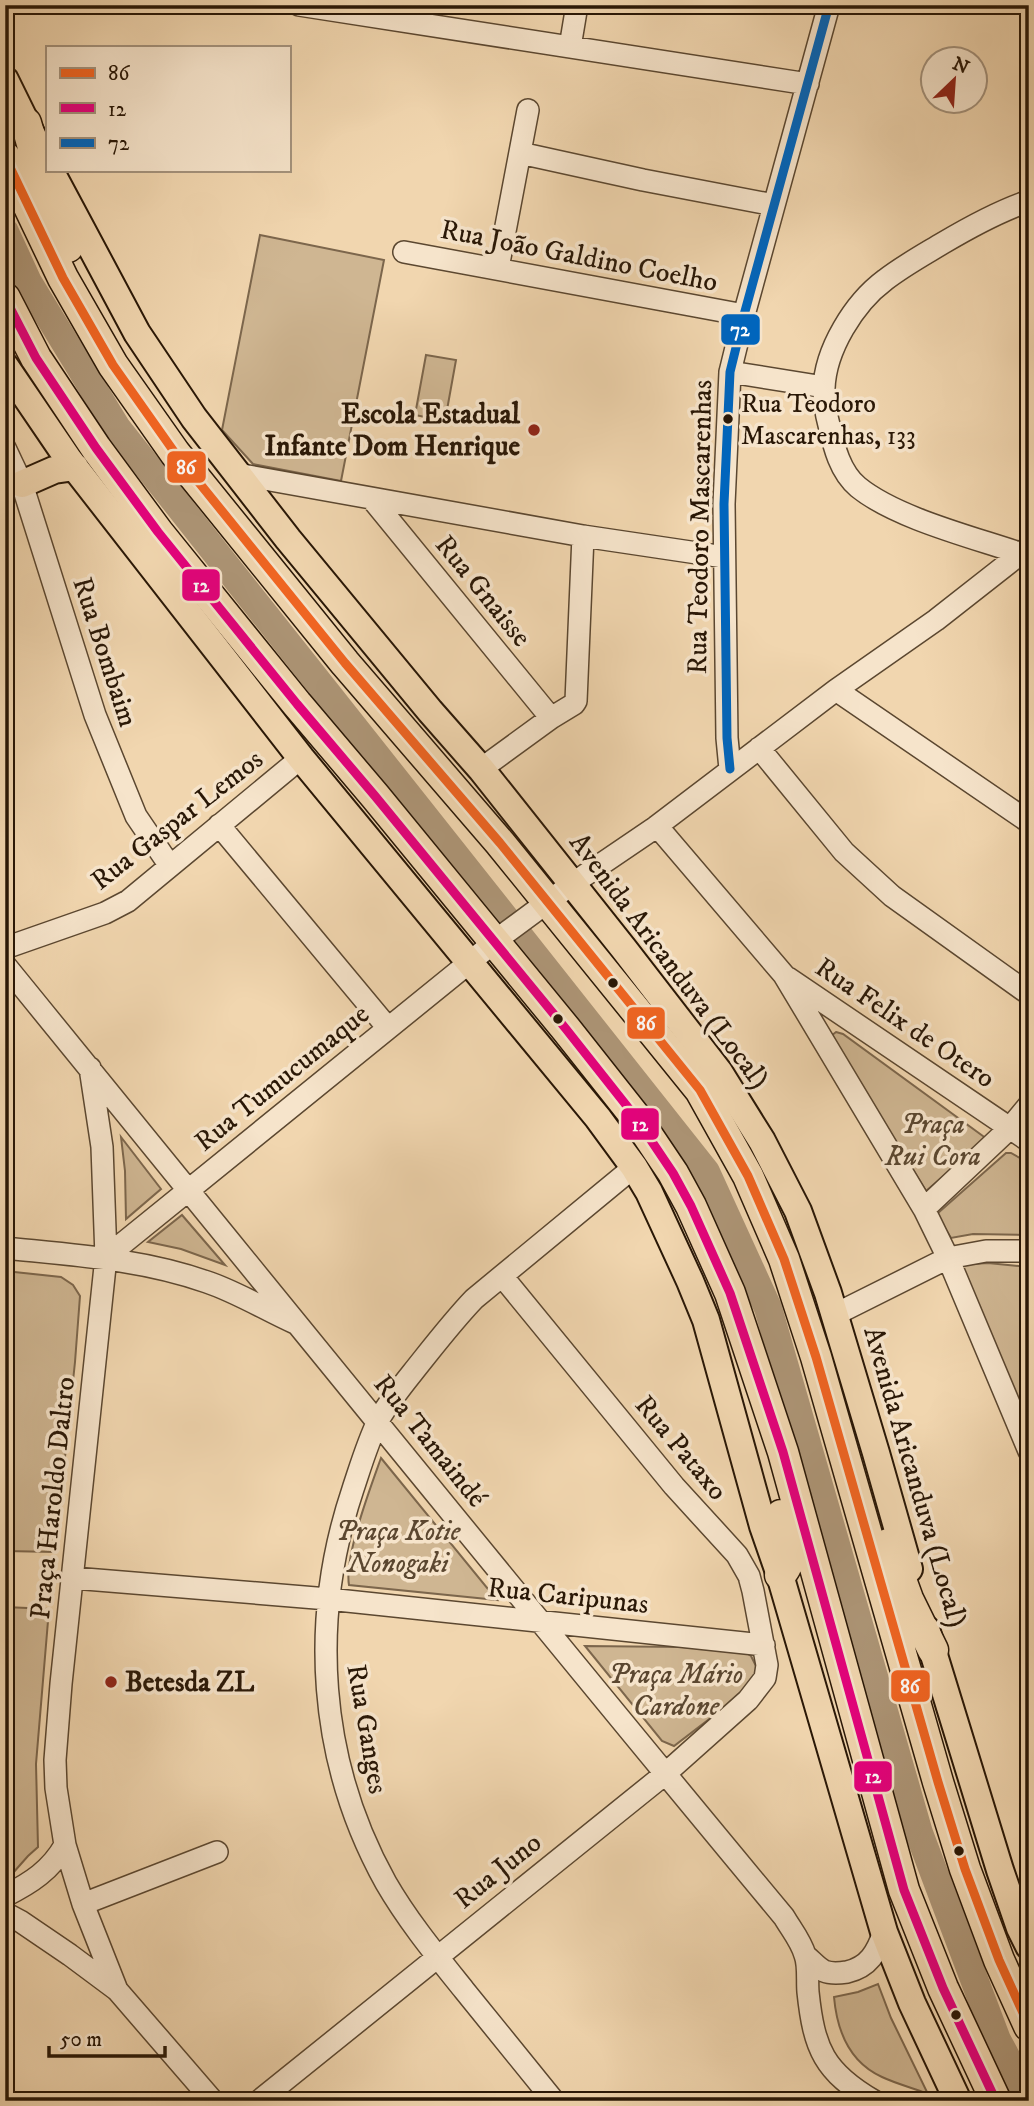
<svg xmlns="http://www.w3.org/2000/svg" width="1034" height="2106" font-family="'IM FELL DW Pica',serif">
<rect width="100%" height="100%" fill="#f1d6af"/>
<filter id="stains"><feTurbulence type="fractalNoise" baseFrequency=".00286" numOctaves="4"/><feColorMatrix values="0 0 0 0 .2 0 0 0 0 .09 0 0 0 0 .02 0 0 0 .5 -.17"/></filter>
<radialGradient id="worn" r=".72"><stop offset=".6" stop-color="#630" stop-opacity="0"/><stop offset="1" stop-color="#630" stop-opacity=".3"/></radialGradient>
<path fill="#cfb692" stroke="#7c664c" stroke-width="2" d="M260 235 384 260 341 481 253 464 222 430Z
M426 355 456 360 445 421 415 415Z
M836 1032 843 1034 987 1139 926 1191 831 1036Z
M121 1137 161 1189 126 1219 125 1171Z
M1006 1153H1011L1029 1163V1235L973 1234 951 1238 937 1215 938 1213Z
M182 1215 225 1265 181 1249 148 1242Z
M988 1263 1029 1267V1397L1023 1410H1019L957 1265Z
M5 1271 61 1277 73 1285 80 1296 75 1362 55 1552 5 1551Z
M381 1458 497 1600 349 1585C344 1557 371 1486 381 1458Z
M5 1607 49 1609 36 1764 38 1847 28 1856 5 1882Z
M585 1646 682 1647 745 1652 751 1656 757 1668 751 1687 674 1746 662 1741Z
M878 1984 891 2018 928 2094C913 2088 897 2084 882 2077 849 2062 837 2031 834 1997L858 1992Z"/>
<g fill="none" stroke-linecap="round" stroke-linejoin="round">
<path stroke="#ad9576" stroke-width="28" d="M5 232 28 282 117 428 706 1172 768 1308 919 1833 997 2040 1029 2099"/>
<g stroke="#5b4730" stroke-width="24">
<path id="minor" d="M299 5 808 84
M570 47 577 5
M520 153 643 180 774 205
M404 252 744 315
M498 268 528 110
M730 372 824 387
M5 448 22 484 95 715 136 816 170 866
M237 474 583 536 724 557
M372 499 551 718
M1019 553C972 537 896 518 858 487 840 472 834 447 829 425 826 414 824 400 824 389 825 350 854 303 885 280 903 266 923 255 943 243 970 227 999 211 1029 201
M836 690 1029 822
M759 748 844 852 892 896 1029 994
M481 769 551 718 574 704 576 701 583 536
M730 769 727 738 724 504 730 372 744 315 829 5
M219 825 388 1028
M657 826 784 975 924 1209 948 1258 1029 1451
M5 948 105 913 128 901 301 758
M5 965C264 1283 522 1602 784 1917 791 1929 801 1941 805 1955 809 1965 807 1980 808 1992 814 2049 824 2072 874 2101
M788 978 1029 1141
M90 1068 102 1147 106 1257 61 1684 55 1760 56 1788 65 1845 83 1904 117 1990
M924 1209 1010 1128 1029 1105
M5 1248C73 1255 142 1259 207 1282 237 1292 266 1310 295 1323
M106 1257 507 932 572 884 653 829 836 690 936 620 1029 547
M834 1315 948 1258 986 1251H1029
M73 1578 328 1599 764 1645
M5 1896C31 1883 51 1870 65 1845
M83 1904 217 1852
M5 1913 20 1921 70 1955 117 1990 213 2101
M806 1956C812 1961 818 1968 824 1971 831 1974 840 1973 847 1972 869 1967 877 1952 884 1932
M259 2101 665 1774 748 1700 765 1678 767 1665 753 1591 749 1576 737 1555 674 1486 502 1276
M554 2101C524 2064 494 2027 464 1990 436 1955 408 1921 386 1883 318 1761 309 1620 353 1489 361 1465 368 1441 379 1419 389 1402 401 1387 413 1372 433 1347 452 1322 474 1299L634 1167"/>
</g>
<g stroke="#291706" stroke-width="30">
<path id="major" d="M5 80 35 141
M50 170 137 333 194 418 288 539 430 711 481 769 624 949 719 1072 762 1141 798 1211 828 1293 876 1453 909 1569
M5 366 69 460 301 758 598 1118 634 1167 649 1192 690 1281 706 1320 763 1526 780 1575 884 1932 912 2003 958 2101
M22 484 54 470 75 467
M926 1629 1000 1870 1020 1928 1029 1946"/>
</g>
<g stroke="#291706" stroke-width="33">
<path id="highway" d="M26 123 44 186 68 247
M5 157 63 278 113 365 175 453 345 663 500 843 700 1090 748 1176 784 1259 816 1357 938 1782 965 1869 999 1960 1029 2026
M5 298 36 358 96 448 158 532 297 704 375 796 566 1029 634 1115 673 1173 691 1206 730 1293 783 1452 904 1890 943 1988 996 2101
M888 1544 908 1599 933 1650
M780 1575C797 1558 786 1535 781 1515"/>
</g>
<use href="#minor" stroke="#f6e4cb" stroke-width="21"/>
<use href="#major" stroke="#f1d6af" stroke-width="26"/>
<use href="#highway" stroke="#f1d6af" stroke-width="30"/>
<g stroke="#f6e4cb" stroke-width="14">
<path id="bus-1" d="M5 157 63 278 113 365 175 453 345 663 500 843 700 1090 748 1176 784 1259 816 1357 938 1782 965 1869 999 1960 1029 2026"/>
</g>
<g stroke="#f6e4cb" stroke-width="14">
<path id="bus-2" d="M5 298 36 358 96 448 158 532 297 704 375 796 566 1029 634 1115 673 1173 691 1206 730 1293 783 1452 904 1890 943 1988 996 2101"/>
</g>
<g stroke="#f6e4cb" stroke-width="14">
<path id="bus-3" d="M730 769 727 738 724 504 730 372 744 315 829 5"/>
</g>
<use href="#bus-1" stroke="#f26522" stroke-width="9"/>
<use href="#bus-2" stroke="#e5007d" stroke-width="9"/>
<use href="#bus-3" stroke="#0065bd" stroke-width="9"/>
</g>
<g fill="#291706" stroke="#f6e4cb" stroke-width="2.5">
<circle cx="728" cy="419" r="6"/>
<circle cx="613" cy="983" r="6"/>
<circle cx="558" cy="1019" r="6"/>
<circle cx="959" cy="1851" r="6"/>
<circle cx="956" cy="2015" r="6"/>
</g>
<g fill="#8f2418" stroke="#f6e4cb" stroke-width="2.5">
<circle cx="534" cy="430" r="7"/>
<circle cx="111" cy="1682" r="7"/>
</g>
<g text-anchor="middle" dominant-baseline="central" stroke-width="7" stroke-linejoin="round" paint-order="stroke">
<g font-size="26" fill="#291706" stroke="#f6e4cb" text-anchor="start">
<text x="741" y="404">Rua Teodoro<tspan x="741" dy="32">Mascarenhas, 133</tspan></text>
</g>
<g font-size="28" fill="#291706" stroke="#f6e4cb">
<text transform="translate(579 256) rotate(11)">Rua João Galdino Coelho</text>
<text transform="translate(700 527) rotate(-89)">Rua Teodoro Mascarenhas</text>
<text transform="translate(483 591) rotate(51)">Rua Gnaisse</text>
<text transform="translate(105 652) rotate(72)">Rua Bombaim</text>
<text transform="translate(177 820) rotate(-38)">Rua Gaspar Lemos</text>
<text transform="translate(669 961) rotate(53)">Avenida Aricanduva (Local)</text>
<text transform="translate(905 1023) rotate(34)">Rua Felix de Otero</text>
<text transform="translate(282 1078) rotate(-39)">Rua Tumucumaque</text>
<text transform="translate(430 1441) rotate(51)">Rua Tamaindé</text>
<text transform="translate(681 1448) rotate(50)">Rua Pataxo</text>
<text transform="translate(915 1477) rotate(74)">Avenida Aricanduva (Local)</text>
<text transform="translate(53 1498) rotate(-84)">Praça Haroldo Daltro</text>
<text transform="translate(568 1596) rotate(6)">Rua Caripunas</text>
<text transform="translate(367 1729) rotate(80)">Rua Ganges</text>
<text transform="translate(498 1871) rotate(-39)">Rua Juno</text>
</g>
<g font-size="28" font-weight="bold" fill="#291706" stroke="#f6e4cb" text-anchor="end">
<text x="520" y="414">Escola Estadual<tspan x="520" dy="32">Infante Dom Henrique</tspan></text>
<text x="125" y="1682" text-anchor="start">Betesda ZL</text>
</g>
<g font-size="28" font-style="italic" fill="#5b4730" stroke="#f6e4cb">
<text x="933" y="1124">Praça<tspan x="933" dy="32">Rui Cora</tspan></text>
<text x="398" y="1531">Praça Kotie<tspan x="398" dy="32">Nonogaki</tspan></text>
<text x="676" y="1674">Praça Mário<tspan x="676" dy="32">Cardone</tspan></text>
</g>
</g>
<g stroke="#f6e4cb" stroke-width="2.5">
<rect x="720" y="313" width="41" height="33" rx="7" fill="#0065bd"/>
<rect x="166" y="450" width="41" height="34" rx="7" fill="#f26522"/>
<rect x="181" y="568" width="40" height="34" rx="7" fill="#e5007d"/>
<rect x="626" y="1006" width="40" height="34" rx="7" fill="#f26522"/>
<rect x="620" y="1107" width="40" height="34" rx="7" fill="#e5007d"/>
<rect x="890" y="1669" width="41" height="34" rx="7" fill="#f26522"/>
<rect x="853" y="1760" width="40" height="33" rx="7" fill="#e5007d"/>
</g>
<g font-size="19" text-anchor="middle" font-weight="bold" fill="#fff">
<text x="740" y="336">72</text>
<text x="186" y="474">86</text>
<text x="201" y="592">12</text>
<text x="646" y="1030">86</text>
<text x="640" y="1131">12</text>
<text x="910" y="1693">86</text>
<text x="873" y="1783">12</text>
</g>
<rect width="1034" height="2106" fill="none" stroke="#f1d6af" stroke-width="28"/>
<rect x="7" y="7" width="1020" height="2092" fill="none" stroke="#291706" stroke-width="3.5"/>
<rect x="14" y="14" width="1006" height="2078" fill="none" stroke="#291706" stroke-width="2"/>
<rect x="46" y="46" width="245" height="126" fill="#f6e4cb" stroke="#a4927c" stroke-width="2"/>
<rect x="60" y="68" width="35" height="10" fill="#f26522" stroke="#a4927c" stroke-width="2"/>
<text x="108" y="80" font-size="21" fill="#291706">86</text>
<rect x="60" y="103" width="35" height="10" fill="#e5007d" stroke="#a4927c" stroke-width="2"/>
<text x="108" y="116" font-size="21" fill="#291706">12</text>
<rect x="60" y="138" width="35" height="10" fill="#0065bd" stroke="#a4927c" stroke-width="2"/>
<text x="108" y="150" font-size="21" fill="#291706">72</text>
<g transform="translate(954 80) rotate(25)"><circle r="33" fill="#f6e4cb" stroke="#a4927c" stroke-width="2"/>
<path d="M0-5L12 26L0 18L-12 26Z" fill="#8f2418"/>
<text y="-10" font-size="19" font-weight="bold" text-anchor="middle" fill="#291706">N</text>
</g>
<path d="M49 2046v10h116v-10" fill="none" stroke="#291706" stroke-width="3.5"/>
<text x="60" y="2046" font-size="21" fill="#291706" stroke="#f6e4cb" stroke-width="5" paint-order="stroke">50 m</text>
<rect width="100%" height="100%" filter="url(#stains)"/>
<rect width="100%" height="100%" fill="url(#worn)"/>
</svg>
